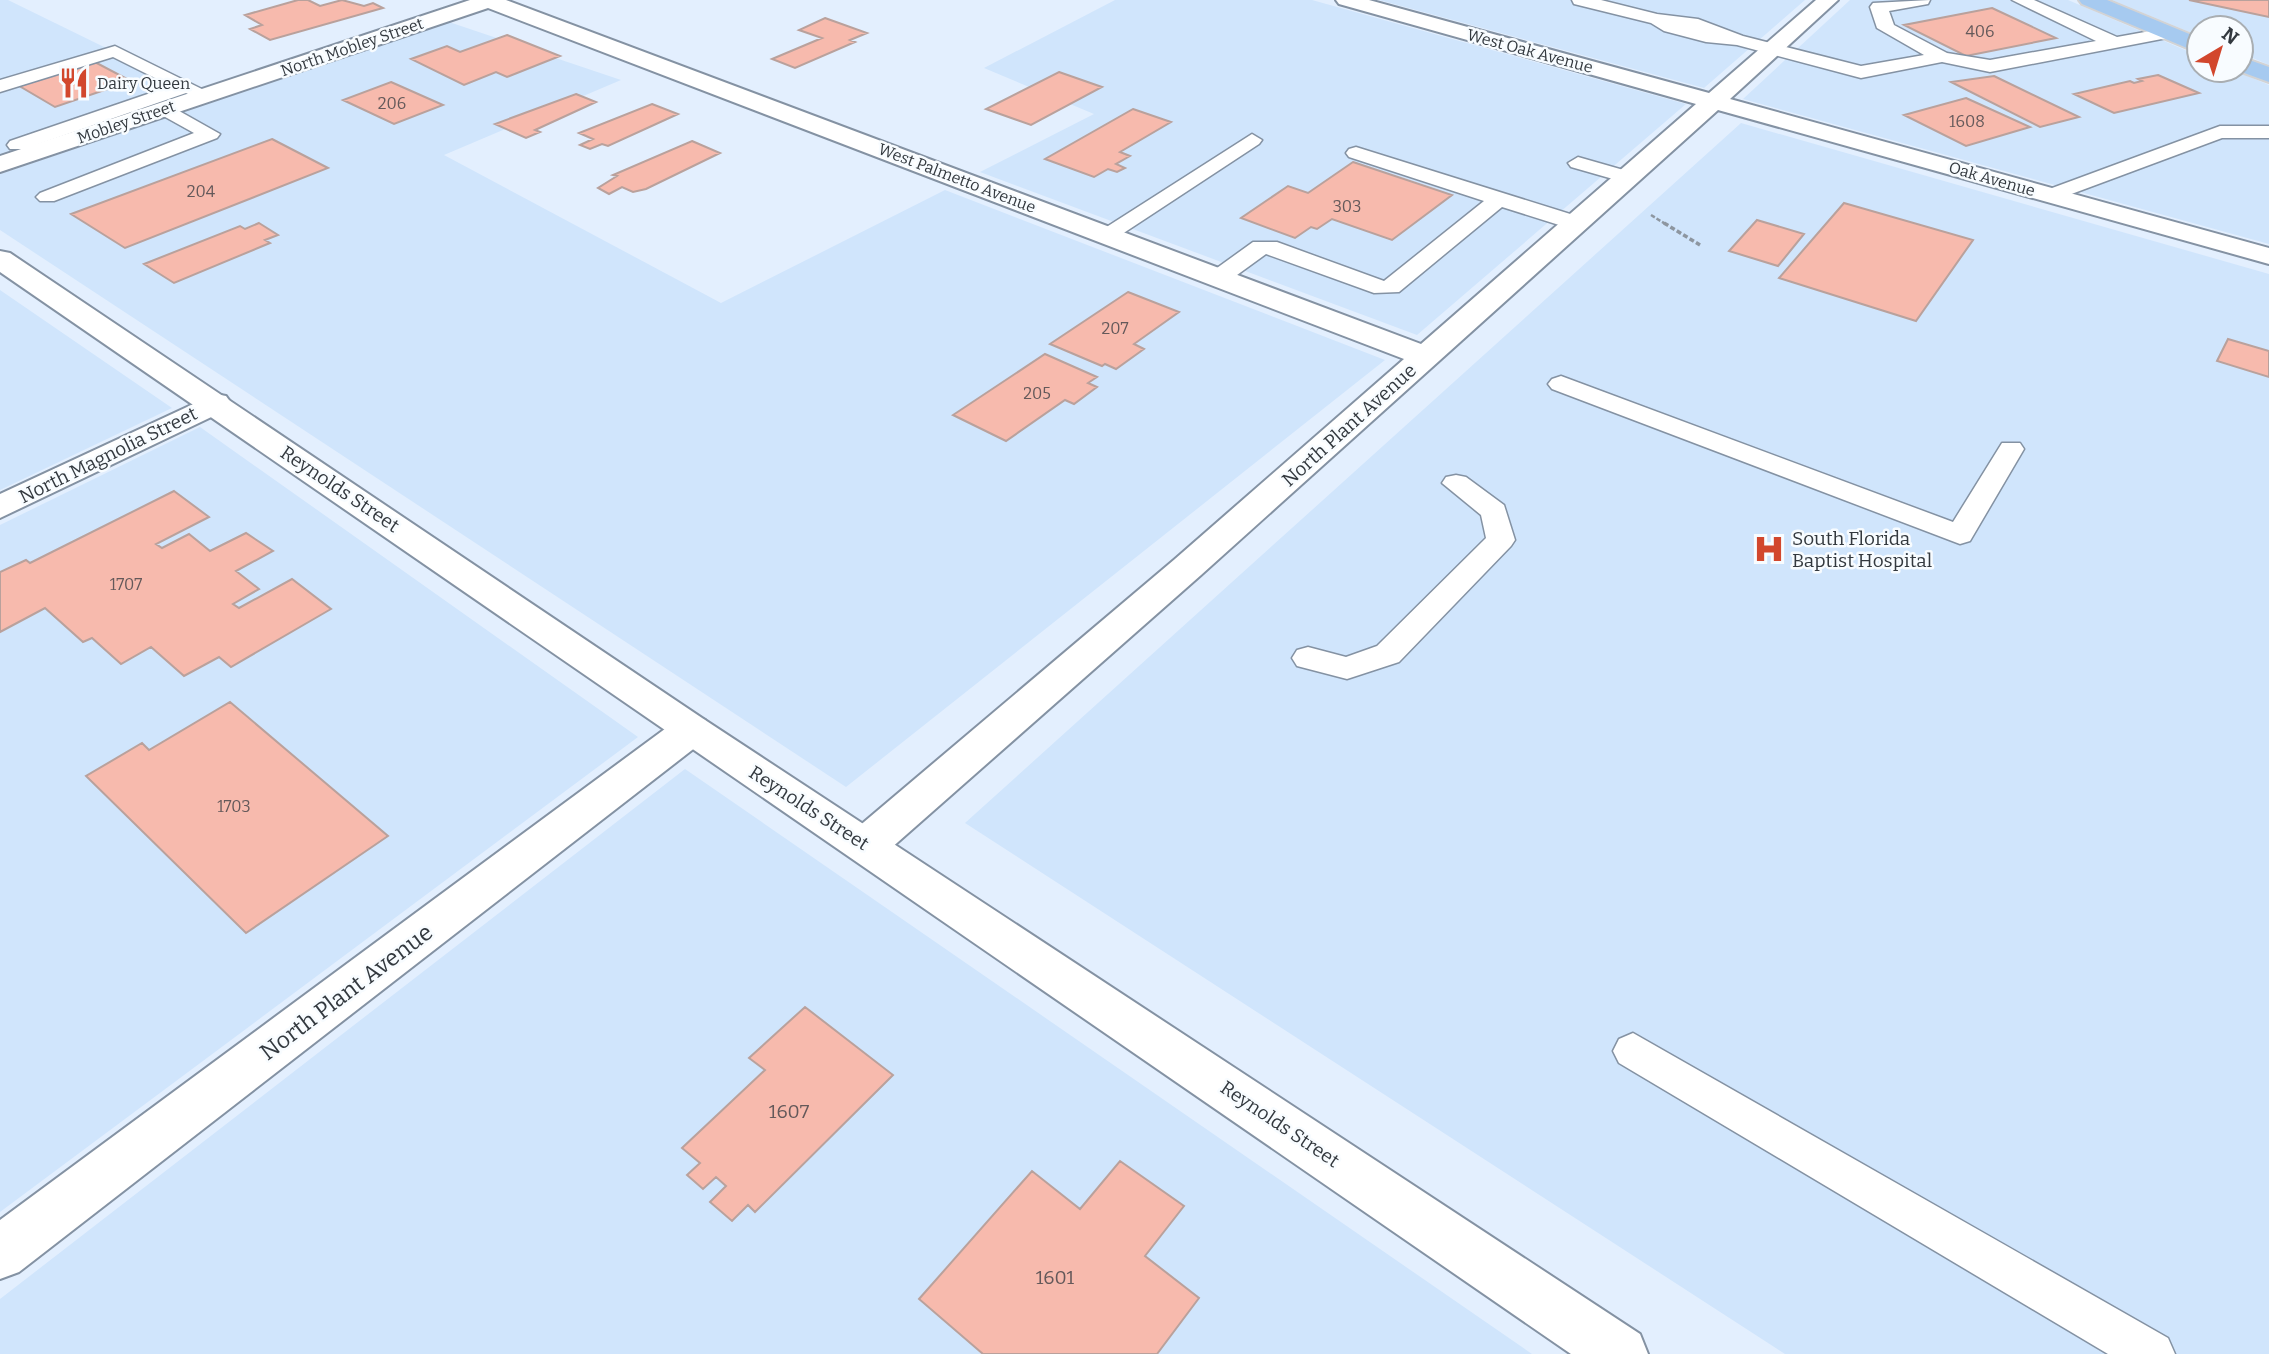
<svg xmlns="http://www.w3.org/2000/svg" width="2269" height="1354" font-family="Bitter,serif">
<rect width="100%" height="100%" fill="#e3effe"/>
<path fill="#d0e5fc" d="M0 0H8L194 91 0 155Z
M1115 0H1312L1686 104 1417 335 980 172 1094 114 984 68Z
M1379 0H1805L1704 88Z
M1850 0H2068L2199 56V70H2233L2269 85V244L1743 99Z
M2112 0H2269V65L2241 53V28H2199V36Z
M449 22 621 80 444 155 721 303 945 190 1385 360 846 787 0 230V174Z
M1741 123 2269 274V1354H1785L965 823Z
M0 290 172 408 0 490Z
M200 427 638 737 0 1212V525Z
M685 769 1532 1354H0V1299Z"/>
<path fill="#f7baad" stroke="#b9a19c" stroke-width="2" d="M298 0H308L320 6 342 0 364 6 373 3 383 8 270 40 250 29 262 25 245 15Z
M2189 0H2269V17Z
M1992 8 2056 38 1966 56 1904 25Z
M825 18 867 33 850 40 855 42 795 68 772 59 822 38 799 30Z
M507 35 560 56 507 77 496 72 464 85 411 59 447 46 460 52Z
M91 60 131 81 55 107 16 84Z
M1059 72 1102 87 1031 125 986 109Z
M2158 75 2199 93 2114 113 2074 94 2130 81 2134 83 2142 81 2138 79Z
M1994 76 2079 117 2040 127 1951 82Z
M391 82 443 105 394 124 343 100Z
M576 94 596 102 535 130 540 132 526 138 495 124Z
M1966 98 2030 127 1966 146 1904 115Z
M652 104 678 114 608 146 602 144 590 149 580 145 593 139 579 133Z
M1133 109 1171 122 1120 152 1130 156 1116 164 1125 168 1117 172 1108 169 1094 177 1045 159Z
M272 139 328 168 125 248 71 214Z
M692 141 720 153 646 189 633 192 622 187 609 194 598 188 617 176 613 175Z
M1353 162 1452 195 1392 240 1332 219 1317 229 1311 227 1295 238 1241 218 1288 186 1308 193Z
M1844 203 1973 240 1916 321 1779 278Z
M1757 220 1804 234 1778 266 1729 251Z
M259 223 278 235 265 240 270 243 174 283 144 264 240 226 245 229Z
M1128 292 1179 312 1134 344 1144 349 1116 369 1105 364 1102 366 1050 344Z
M2228 339 2269 351V377L2217 361Z
M1045 354 1097 377 1088 383 1097 387 1074 404 1065 400 1006 441 953 415Z
M174 491 209 517 156 544 162 548 189 534 210 551 246 533 273 551 236 571 259 589 233 604 239 608 292 579 331 609 231 667 219 657 184 676 151 647 121 664 92 638 83 642 45 608 0 632V572L26 560 30 563Z
M230 702 388 836 246 933 86 776 142 743 149 750Z
M805 1007 893 1075 755 1212 748 1205 732 1221 710 1202 726 1186 716 1177 703 1189 687 1175 700 1163 682 1148 765 1070 749 1058Z
M1120 1161 1184 1206 1145 1256 1199 1298 1157 1354H983L919 1299 1032 1171 1080 1209Z"/>
<g fill="none" stroke-linecap="round" stroke-linejoin="round">
<g stroke="#8492a3" stroke-width="3">
<path id="lane" d="M1572 0H1601L1657 14 1698 19 1743 36 1861 66 1924 55 1877 28 1870 7 1873 3 1930 0 1928 4 1889 11 1894 25 1947 53 1990 60 2096 41 2012 0H2034L2117 37 2167 28 2176 33 2167 38 1990 72 1942 62 1861 78 1737 45 1706 42 1664 31 1651 23 1574 4Z
M115 46 216 96 206 102 186 93 24 149H10L7 145 10 141 171 86 113 57 0 92V80Z
M165 103 220 134 217 138 54 201H40L36 197 40 193 194 133 158 113 155 109Z
M2220 126H2269V138H2222L2058 199H2044L2040 195 2044 191Z
M1252 134 1262 140 1259 144 1113 240 1105 242 1094 235Z
M1356 147 1583 218 1586 223 1575 230 1502 207 1399 292 1374 293 1266 254 1226 283H1210L1207 278 1210 273 1253 242H1277L1384 281 1484 201 1349 157 1346 153 1349 149Z
M1578 157 1634 173 1637 177 1627 183 1571 167 1568 163Z
M1561 376 1953 522 2002 443H2020L2024 449 1970 541 1960 544 1552 389 1548 384 1552 379Z
M1456 475 1466 477 1504 505 1515 540 1511 546 1399 662 1347 679 1297 666 1292 658 1297 650 1308 647 1346 657 1377 646 1486 538 1481 515 1442 483 1446 477Z
M1633 1033 2168 1338 2175 1354H2108L1619 1063 1613 1051 1619 1039Z"/>
</g>
<g stroke="#8492a3" stroke-width="4">
<path id="street" d="M470 0H506L1421 344 1696 104 1339 4 1336 0H1369L1709 93 1816 0H1838L1730 99 2269 248V264L1718 110 1201 575 881 857 866 862 851 857 845 845 851 833 1175 559 1404 359 488 8 0 172V156Z
M215 394 226 396 231 403 226 410 0 518V494Z
M691 715 705 720 711 730 705 740 19 1272 0 1279V1220L677 720Z"/>
</g>
<g stroke="#8492a3" stroke-width="4">
<path id="secondary" d="M0 251 10 253 705 720 1640 1334 1648 1354H1571L0 272Z"/>
</g>
<g stroke="#d2d3d5" stroke-width="4">
<path id="primary" d="M2079 0H2107L2199 38V53L2082 4Z
M2241 57 2269 67V82L2236 70H2241Z"/>
</g>
<path stroke="#8d96a0" stroke-width="2.5" stroke-dasharray="4.5 2" stroke-linecap="butt" d="M1651 215 1667 225"/>
<path stroke="#8d96a0" stroke-width="3.5" stroke-dasharray="5 2.5" stroke-linecap="butt" d="M1664 223 1700 245"/>
<use href="#lane" fill="#fff" fill-rule="evenodd"/>
<use href="#street" fill="#fff" fill-rule="evenodd"/>
<use href="#secondary" fill="#fff" fill-rule="evenodd"/>
<use href="#primary" fill="#a6caf0" fill-rule="evenodd"/>
</g>
<defs>
<g id="restaurant-bare" transform="scale(2.415)"><path d="M-5-6h1v4h1v-4h1v4h1v-4h1v5L-1.5 .5V6h-2V.5L-5-1ZM5-6V6H3V1.5H1.5Q1.5-4 5-6Z" fill="#d2472d" stroke="#f8fcff" stroke-width="2.5" paint-order="stroke"/></g>
<g id="hospital-bare" transform="scale(2.415)"><path d="M-5-5h3v3.5h4V-5h3V5h-3V1.5h-4V5h-3Z" fill="#d2472d" stroke="#f8fcff" stroke-width="2.5" paint-order="stroke"/></g>
</defs>
<g fill-rule="evenodd">
<use href="#restaurant-bare" x="74" y="83"/>
<use href="#hospital-bare" x="1769" y="549"/>
</g>
<g text-anchor="middle" dominant-baseline="central" stroke-width="5" stroke-linejoin="round" paint-order="stroke">
<g font-size="16" fill="#64595a">
<text x="1980" y="31">406</text>
<text x="392" y="103">206</text>
<text x="1967" y="121">1608</text>
<text x="201" y="191">204</text>
<text x="1347" y="206">303</text>
<text x="1115" y="328">207</text>
<text x="1037" y="393">205</text>
<text x="126" y="584">1707</text>
<text x="234" y="806">1703</text>
</g>
<g font-size="16" fill="#33393f" stroke="#f8fcff">
<text transform="translate(352 47) rotate(-19)">North Mobley Street</text>
<text transform="translate(1530 51) rotate(15)">West Oak Avenue</text>
<text transform="translate(126 122) rotate(-19)">Mobley Street</text>
<text transform="translate(957 178) rotate(21)">West Palmetto Avenue</text>
<text transform="translate(1992 179) rotate(16)">Oak Avenue</text>
</g>
<g font-size="16" fill="#33393f" stroke="#f8fcff" text-anchor="start">
<text x="97" y="83">Dairy Queen</text>
</g>
<g font-size="19" fill="#33393f" stroke="#f8fcff">
<text transform="translate(1349 425) rotate(-42)">North Plant Avenue</text>
<text transform="translate(108 455) rotate(-26)">North Magnolia Street</text>
<text transform="translate(340 489) rotate(34)">Reynolds Street</text>
<text transform="translate(809 808) rotate(33)">Reynolds Street</text>
<text transform="translate(1280 1124) rotate(34)">Reynolds Street</text>
</g>
<g font-size="19" fill="#33393f" stroke="#f8fcff" text-anchor="start">
<text x="1792" y="538">South Florida<tspan x="1792" dy="22">Baptist Hospital</tspan></text>
</g>
<g font-size="19" fill="#64595a">
<text x="789" y="1111">1607</text>
<text x="1055" y="1277">1601</text>
</g>
<g font-size="23" fill="#33393f" stroke="#f8fcff">
<text transform="translate(346 992) rotate(-37)">North Plant Avenue</text>
</g>
</g>
<g transform="translate(2220 49) rotate(38)"><circle r="33" fill="#f8fcff" stroke="#a9aeb2" stroke-width="2"/>
<path d="M0-5L12 26L0 18L-12 26Z" fill="#d2472d"/>
<text y="-10" font-size="19" font-weight="bold" text-anchor="middle" fill="#33393f">N</text>
</g>
</svg>
